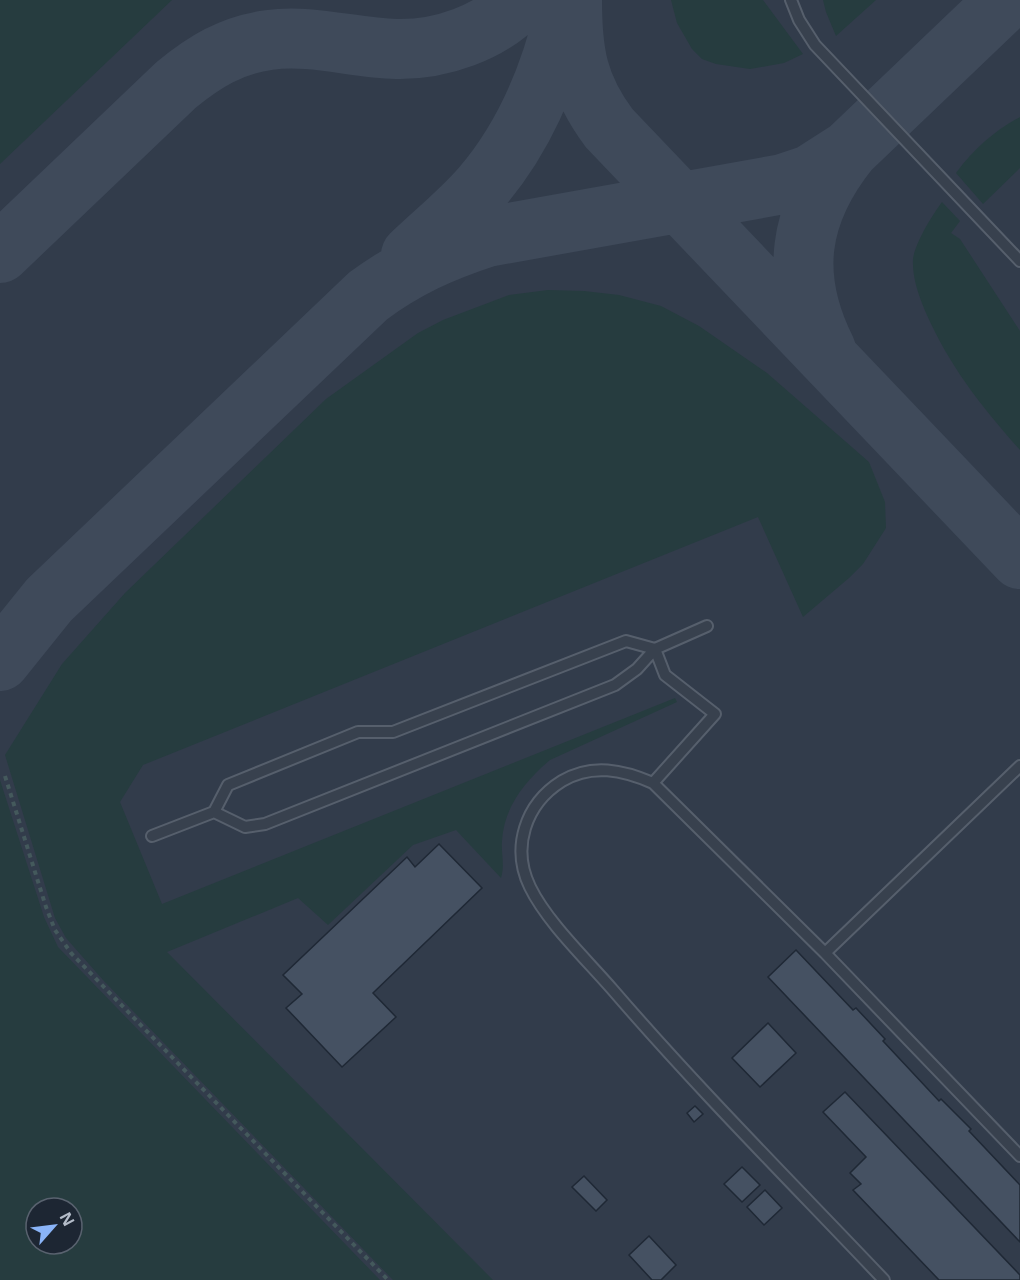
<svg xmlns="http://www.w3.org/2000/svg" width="1020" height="1280" font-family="'Open Sans',sans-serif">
<rect width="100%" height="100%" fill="#242f3e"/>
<path fill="#323c4b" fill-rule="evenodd" d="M0 0H1020V1280H0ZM36 1208H72V1244H36Z"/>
<path fill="#263c3f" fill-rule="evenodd" d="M0 0H172L0 164Z
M671 0H763L803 54 784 63 750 69 716 64 702 59 692 49 677 23Z
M823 0H876L836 36 826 12Z
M1020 117V168L983 204 956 173C975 148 993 132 1020 117Z
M942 202 960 221 951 233 960 239 1020 331V450C981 406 950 367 926 313 919 296 912 278 913 259 915 243 933 214 942 202Z
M548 290 584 291 619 295 661 306 699 326 767 373 869 462 885 502 886 528 863 564 849 578 803 617 758 517 143 765 120 802 162 904 675 698 677 702 550 760C525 781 504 807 502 841 501 854 505 865 501 878L456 830 413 845 328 925 298 898 167 952 493 1280H393L103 980 66 938 55 918 5 755 62 664 125 593 326 399 418 333 443 320 509 295Z
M0 780 44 917 58 947 380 1280H0ZM36 1208H72V1244H36Z"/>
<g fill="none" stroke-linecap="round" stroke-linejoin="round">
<path stroke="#3f4a5a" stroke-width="60" d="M572 0C572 52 577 85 609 128L1020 559
M0 253 176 85C204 62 231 45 269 40 311 34 354 48 396 49 440 50 491 33 521 0
M411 255C434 233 460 212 481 188 524 138 550 76 565 12
M826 350C789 276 798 214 849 150
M0 661 49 600 368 296C406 268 441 252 487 237L783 184 810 175 849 150 1006 0"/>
</g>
<path fill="#455162" stroke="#1f2835" stroke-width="1.5" d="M439 844 482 888 373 993 396 1017 342 1067 286 1008 302 994 283 975 407 857 415 867Z
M796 950 853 1010 856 1008 885 1039 883 1041 939 1101 941 1099 971 1129 969 1131 1020 1185V1242L768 977Z
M768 1023 796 1053 760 1087 732 1058Z
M845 1092 1020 1275V1280H939L853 1190 861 1184 850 1173 866 1157 823 1112Z
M695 1106 703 1114 694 1122 687 1113Z
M742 1167 760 1185 742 1202 724 1184Z
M584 1176 607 1200 596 1211 572 1187Z
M765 1190 782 1208 764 1225 747 1207Z
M649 1236 676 1265 661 1280H652L629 1255Z"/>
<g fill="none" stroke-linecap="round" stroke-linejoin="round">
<g stroke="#565f6c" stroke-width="14">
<path id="service" d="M791 0 799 20 815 45 1020 261
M655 649 626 641 393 732H358L228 785 214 812 245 827 265 824 615 685 637 669 655 649 707 626
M653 783 715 714 665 675 655 649
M152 836 214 812
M825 953 1020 766
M884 1280C793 1184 699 1090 612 989 586 959 547 922 530 887 511 848 525 804 562 781 592 763 623 770 653 783L825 953 1020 1156"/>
</g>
<path stroke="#44595c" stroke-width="4" stroke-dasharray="4.5 4.5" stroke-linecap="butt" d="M5 776 46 907 55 930 71 953 388 1280"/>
<use href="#service" stroke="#38414e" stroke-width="10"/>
</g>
<g transform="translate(54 1226) rotate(62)"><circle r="28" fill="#1d2633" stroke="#59626f" stroke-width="1.5"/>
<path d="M0-4.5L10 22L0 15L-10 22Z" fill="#8ab4f8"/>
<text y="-9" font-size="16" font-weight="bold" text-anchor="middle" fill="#b4bcc9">N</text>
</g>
</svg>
